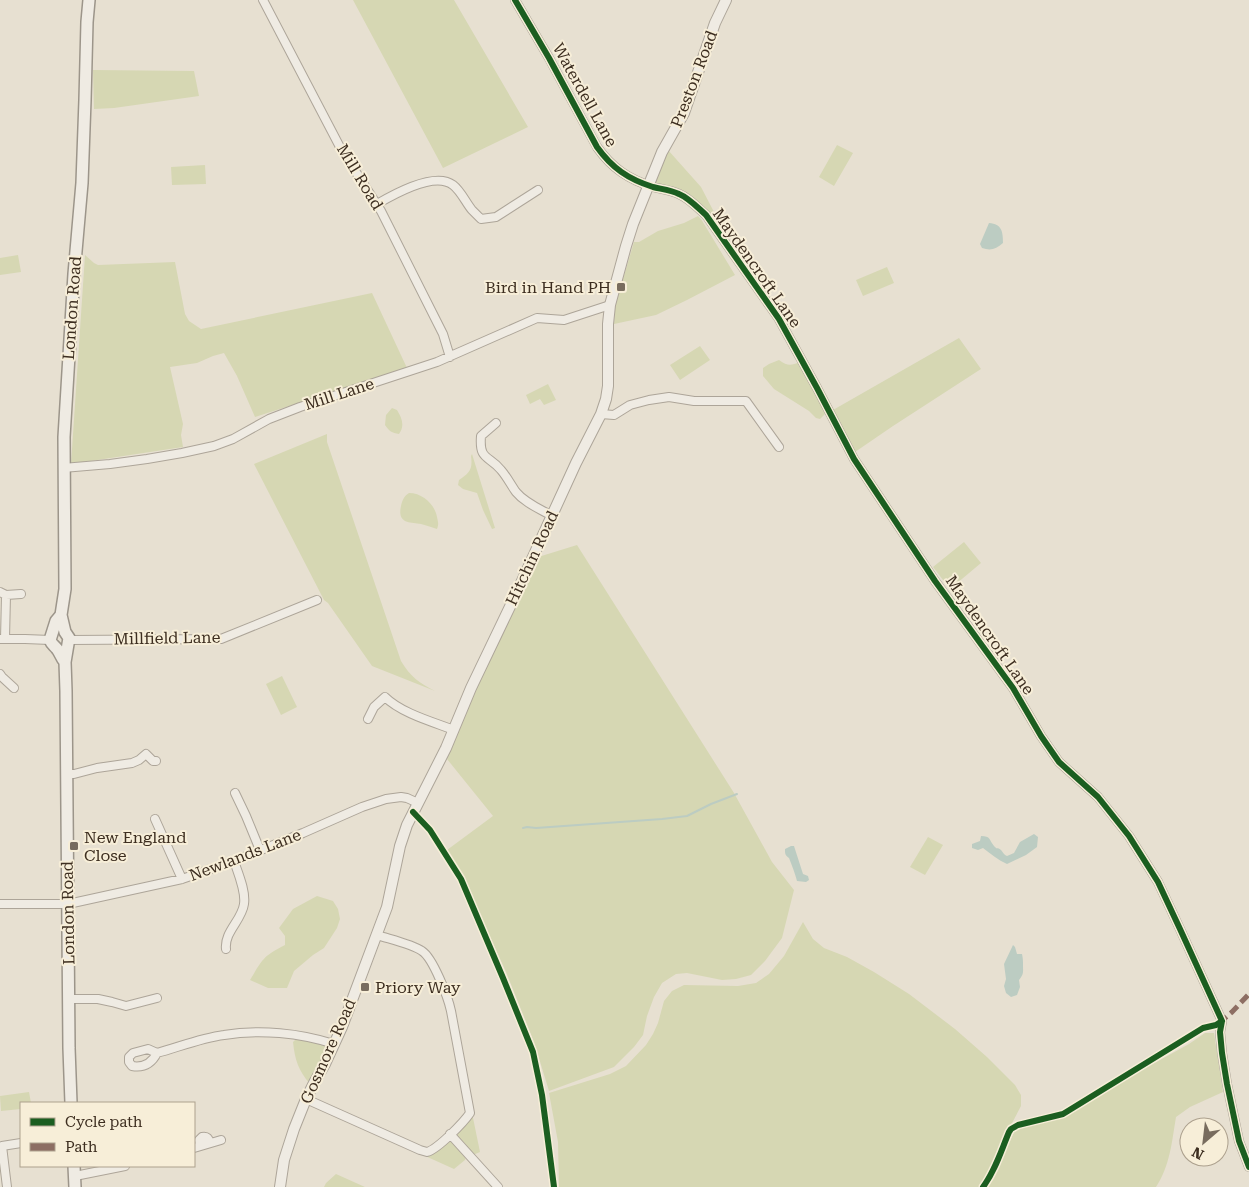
<svg xmlns="http://www.w3.org/2000/svg" width="1249" height="1187" font-family="'Roboto Serif',serif">
<rect width="100%" height="100%" fill="#e7e0d1"/>
<path fill="#d6d7b3" d="M353 0H454L528 127 443 168Z
M93 70 194 71 199 96 114 108 94 109Z
M837 145 853 153 834 186 819 177Z
M668 150 701 187 714 212 710 217 689 197 653 184Z
M205 165 206 184 172 185 171 167Z
M698 216 701 219 735 275 687 300 656 315 614 324 615 306 634 242H639L658 231 684 223Z
M18 255 21 272 0 275V258Z
M85 255 94 263 98 265 175 262 185 314 189 321 201 329 372 293 407 368 255 417 237 376 224 353 213 356 197 363 170 367 183 424 181 435 183 447 71 464Z
M887 267 894 283 863 296 856 280Z
M959 338 981 369 893 426 855 452 833 410Z
M700 346 710 360 680 380 670 365Z
M779 360C788 366 790 366 800 362L820 402 825 414 820 419 816 418 809 411 774 389 763 376V368L769 364Z
M548 384 556 400 544 405 540 399 530 404 526 395Z
M392 408 397 410C402 418 405 426 399 434 392 433 389 431 385 425L386 415Z
M327 434V442L401 661C410 676 419 683 435 691L372 666 328 603 324 600 254 464Z
M472 454 495 528 492 529 483 510 477 493 463 489 458 485 459 480C469 473 473 470 471 456Z
M409 493C423 493 435 505 437 517 438 522 439 524 437 529 432 527 427 526 421 524 410 522 397 524 401 506 402 501 404 496 409 493Z
M964 542 981 563 950 589 933 567Z
M577 545 734 793 772 862 794 890 782 938 765 961 751 975 736 979 722 980 687 973 676 974 662 983 654 997 647 1016 643 1035 634 1047 614 1067 549 1091 534 1042 506 972 465 882 447 850 493 816 447 759 472 692 535 558Z
M282 676 297 707 281 715 266 684Z
M928 837 943 845 925 875 910 867Z
M317 896 333 901 338 909 340 919 337 928 324 948 313 955 294 971 287 988H268L250 980C262 960 263 956 285 945V936L279 928 293 909Z
M803 922 813 939 824 948 847 957 874 972 909 994 955 1029 987 1057 1015 1085 1021 1095V1106L999 1148 986 1177 980 1187H559L558 1142 549 1093 610 1074 626 1066 646 1045 653 1034 658 1023 664 1001 672 991 684 985 738 986 756 983 769 974 784 956Z
M1205 1033H1214L1223 1092 1190 1107 1176 1117C1172 1141 1170 1166 1156 1187H988L991 1182 1015 1130 1024 1126 1047 1122 1064 1117 1120 1082 1189 1044Z
M296 1039 323 1044 327 1049 310 1084C298 1070 295 1060 293 1042Z
M29 1092 31 1103H21V1109L1 1111 0 1096Z
M472 1113 480 1152 473 1155 457 1137C457 1128 466 1120 472 1113Z
M448 1141 452 1142 466 1157 465 1160 454 1169 423 1155Z
M336 1174 365 1187H324L326 1183Z"/>
<path fill="#bcccc2" d="M989 223C1002 224 1003 232 1003 243 996 249 991 251 982 248L980 244Z
M1034 834 1038 837 1037 847 1026 855 1007 864C998 860 991 854 983 848L978 850 972 848V844L980 841 981 836C991 836 989 840 994 846 999 851 995 846 1001 850 1003 852 1004 855 1007 856L1014 853 1020 842Z
M791 846H794L803 874 808 876 809 880 806 882 797 881C795 873 792 866 789 858 785 855 785 854 785 849Z
M1013 945 1015 947 1017 954H1022C1023 959 1023 961 1023 966 1023 972 1024 974 1019 980L1020 987 1017 995 1011 997 1006 993 1004 986 1006 979 1004 964Z"/>
<g fill="none" stroke-linecap="round" stroke-linejoin="round">
<path stroke="#bcccc2" stroke-width="2" d="M523 828 527 827 536 828 662 819 687 816 711 804 737 794"/>
<g stroke="#ada599" stroke-width="10">
<path id="minor" d="M263 0 341 149 381 211 443 334 450 357
M515 0 549 58 597 147C612 168 628 179 653 187 661 189 671 190 679 194 689 198 698 208 706 215L779 319 817 388 854 459 935 581 1013 688 1041 736 1059 762 1098 797 1129 836 1158 882 1180 929 1222 1021 1220 1032 1222 1053 1227 1084 1239 1141 1249 1167
M377 204C394 194 435 171 453 185 461 191 466 203 472 210 475 213 478 216 481 219L496 217 538 190
M601 414 614 415 630 405 649 400 669 397 694 401H746L779 447
M496 423 481 436C479 461 489 455 501 470 507 477 511 485 516 492 525 503 540 509 552 516
M63 468 110 464 147 459 182 453 214 446 233 439 269 419 300 407 437 362 537 318 564 320 610 305
M0 592 6 595 5 639
M6 595 21 594
M0 639H25L50 640
M69 640 221 639 317 600
M0 674 2 677 14 688
M368 719 374 707 385 697C401 713 433 722 454 730
M66 774H74L97 768 132 763 139 760 146 754 153 761H156
M235 793 246 816 260 850
M155 819 182 879
M0 904H68L182 879 234 861 303 833 362 807 386 799 401 797 407 798 418 803
M226 949C224 932 242 920 244 904 246 891 238 873 234 861
M68 999H98L112 1002 126 1006 157 998
M157 1053 148 1049 133 1053 129 1057V1062L132 1066C144 1068 152 1063 157 1053 179 1047 201 1038 224 1035 260 1029 300 1033 334 1044
M306 1099 420 1150 427 1152C438 1149 464 1122 470 1113L451 1011C448 997 433 958 422 951 412 944 389 939 377 935
M450 1134 498 1187
M200 1146 199 1140 202 1137C207 1136 209 1139 210 1143
M194 1148 221 1140
M75 1176 125 1166
M7 1187 2 1146 21 1143"/>
</g>
<g stroke="#ada599" stroke-width="12">
<path id="tertiary" d="M280 1187 284 1160 294 1129 306 1099 315 1081 325 1064 342 1027 387 907 400 846 407 825 446 748 471 688 516 594 576 463 601 414 606 399 608 386V324L610 305 626 246 633 224 662 152 684 113 715 23 726 0"/>
</g>
<g stroke="#9c958a" stroke-width="14">
<path id="secondary" d="M61 615 56 621 50 640C52 645 54 645 57 649 60 652 61 658 65 662
M71 1103 69 1048 66 691 65 662 69 638 65 632 61 615 65 589 64 437 74 274 82 183 85 100 87 22 89 0
M74 1166 75 1187"/>
</g>
<use href="#minor" stroke="#efebe3" stroke-width="8"/>
<use href="#tertiary" stroke="#efebe3" stroke-width="10"/>
<use href="#secondary" stroke="#efebe3" stroke-width="11"/>
<path stroke="#8d6e63" stroke-width="5" stroke-dasharray="10 5" stroke-linecap="butt" d="M1219 1023 1232 1012 1249 994"/>
<g stroke="#f7eed8" stroke-width="9">
<path id="cycleway" d="M515 0 549 58 597 147C612 168 628 179 653 187 661 189 671 190 679 194 689 198 698 208 706 215L779 319 817 388 854 459 935 581 1013 688 1041 736 1059 762 1098 797 1129 836 1158 882 1180 929 1222 1021 1220 1032 1222 1053 1227 1084 1239 1141 1249 1167
M413 812 430 830 461 879 503 978 533 1052 542 1095 554 1187
M983 1187C995 1171 1001 1151 1009 1132L1011 1129 1018 1125 1063 1114 1203 1028 1216 1025 1222 1021"/>
</g>
<use href="#cycleway" stroke="#1b5e20" stroke-width="6"/>
</g>
<g fill="#786c5e" stroke="#f7eed8" stroke-width="2">
<rect x="616" y="282" width="10" height="10" rx="2.5"/>
<rect x="69" y="841" width="10" height="10" rx="2.5"/>
<rect x="360" y="982" width="10" height="10" rx="2.5"/>
</g>
<g text-anchor="middle" dominant-baseline="central" stroke-width="4" stroke-linejoin="round" paint-order="stroke">
<g font-size="16" fill="#3d2e20" stroke="#f7eed8">
<text transform="translate(694 79) rotate(-69)">Preston Road</text>
<text transform="translate(585 95) rotate(61)">Waterdell Lane</text>
<text transform="translate(360 177) rotate(59)">Mill Road</text>
<text transform="translate(757 268) rotate(55)">Maydencroft Lane</text>
<text transform="translate(72 308) rotate(-86)">London Road</text>
<text transform="translate(339 394) rotate(-18)">Mill Lane</text>
<text transform="translate(532 558) rotate(-65)">Hitchin Road</text>
<text transform="translate(990 635) rotate(55)">Maydencroft Lane</text>
<text transform="translate(167 638) rotate(-1)">Millfield Lane</text>
<text transform="translate(245 855) rotate(-21)">Newlands Lane</text>
<text transform="translate(68 913) rotate(-91)">London Road</text>
<text transform="translate(328 1051) rotate(-66)">Gosmore Road</text>
</g>
<g font-size="16" fill="#3d2e20" stroke="#f7eed8" text-anchor="start">
<text x="611" y="287" text-anchor="end">Bird in Hand PH</text>
<text x="84" y="837">New England<tspan x="84" dy="18">Close</tspan></text>
<text x="375" y="987">Priory Way</text>
</g>
</g>
<rect x="20" y="1102" width="175" height="65" fill="#f7eed8" stroke="#ada18e"/>
<rect x="30" y="1118" width="25" height="8" fill="#1b5e20" stroke="#ada18e"/>
<text x="65" y="1127" font-size="15" fill="#3d2e20">Cycle path</text>
<rect x="30" y="1143" width="25" height="8" fill="#8d6e63" stroke="#ada18e"/>
<text x="65" y="1152" font-size="15" fill="#3d2e20">Path</text>
<g transform="translate(1204 1142) rotate(208)"><circle r="24" fill="#f7eed8" stroke="#ada18e"/>
<path d="M0-4L9 19L0 12L-9 19Z" fill="#786c5e"/>
<text y="-8" font-size="14" font-weight="bold" text-anchor="middle" fill="#3d2e20">N</text>
</g>
</svg>
